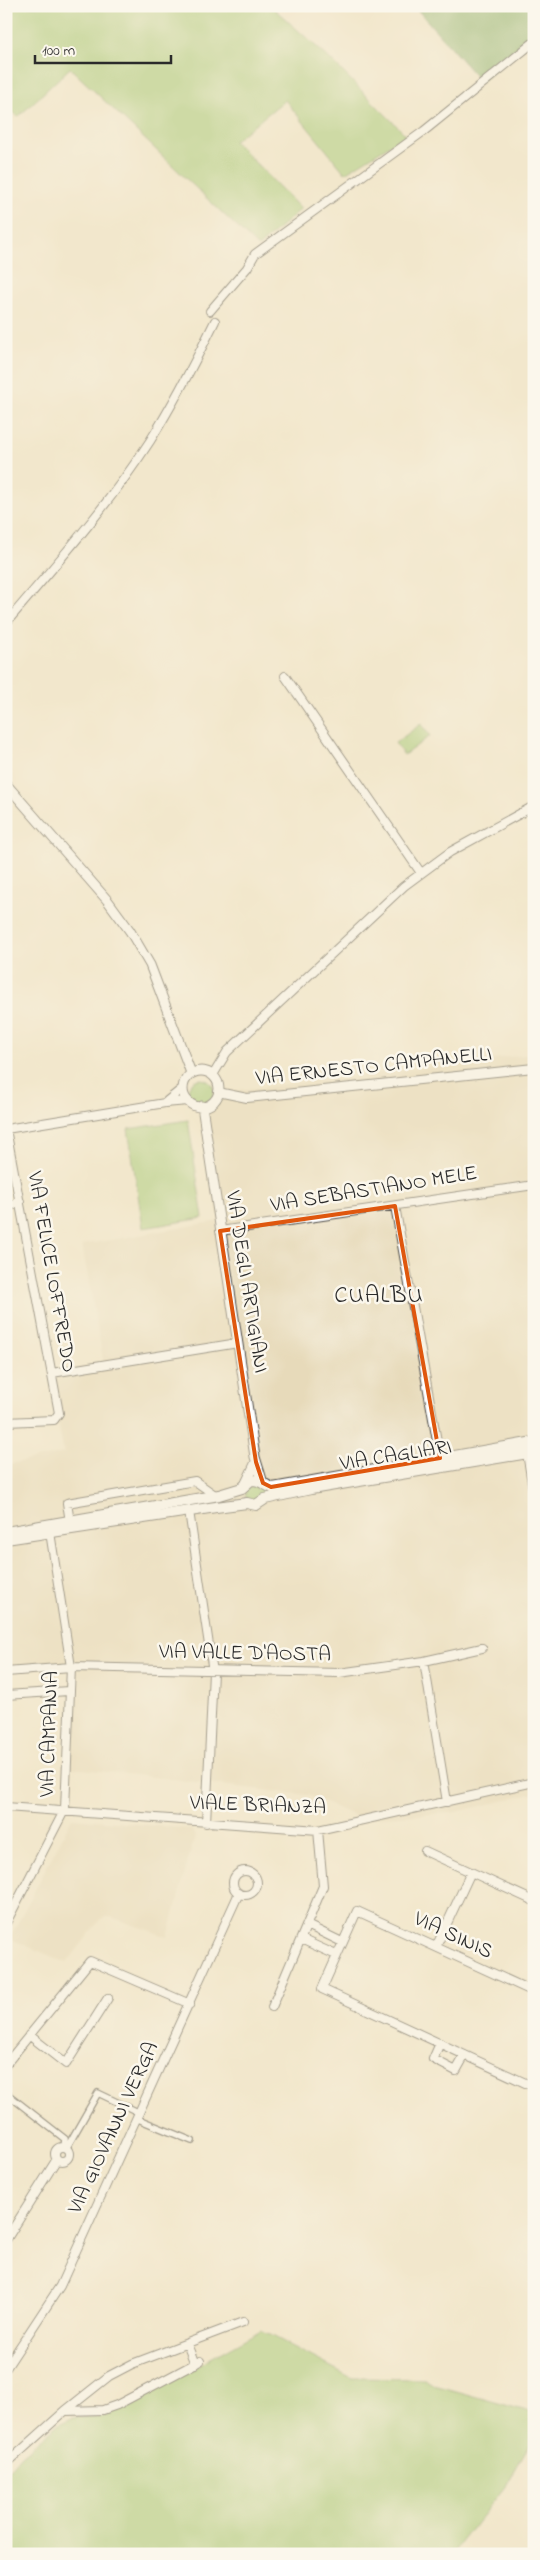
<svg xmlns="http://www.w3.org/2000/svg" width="540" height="2560" font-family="'Indie Flower',sans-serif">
<rect width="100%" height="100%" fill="#fbf7ec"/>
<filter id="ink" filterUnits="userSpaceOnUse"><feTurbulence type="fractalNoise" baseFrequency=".02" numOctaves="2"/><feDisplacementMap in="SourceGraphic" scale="10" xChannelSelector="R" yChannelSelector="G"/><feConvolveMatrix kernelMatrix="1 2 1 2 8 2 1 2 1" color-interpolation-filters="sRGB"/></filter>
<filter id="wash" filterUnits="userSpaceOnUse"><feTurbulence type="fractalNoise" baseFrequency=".0096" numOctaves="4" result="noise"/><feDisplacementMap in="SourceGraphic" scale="20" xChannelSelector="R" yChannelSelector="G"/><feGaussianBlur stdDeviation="1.12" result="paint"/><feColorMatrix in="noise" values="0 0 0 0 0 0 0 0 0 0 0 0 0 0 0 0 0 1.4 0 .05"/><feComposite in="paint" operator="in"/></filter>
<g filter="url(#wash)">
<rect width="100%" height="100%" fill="#f2e7cc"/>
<path fill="#e7daba" d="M534 1054V1793L452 1813 360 1818 308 1795 65 1767 71 1668 6 1667V1465L64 1453 49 1373 104 1364 82 1245 219 1221 198 1095Z
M72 1818 191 1829 195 1835 168 1937 111 1917H105L99 1921 67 1963 13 1940 11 1936Z"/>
<path fill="#a3cb77" stroke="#677b51" d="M6 6H271L329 58 406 135 345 173 285 100 234 141 301 209 258 247 70 68 18 117 6 107Z
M421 724 430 736 404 755 395 743Z
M188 1092a13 13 0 1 1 26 0a13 13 0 1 1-26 0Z
M188 1120 203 1218 143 1228 128 1129Z
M245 1493a9 9 0 1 1 18 0a9 9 0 1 1-18 0Z
M261 2330 352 2378 425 2379 434 2385 534 2413V2436L507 2484 452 2554H6V2473L20 2456 59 2424 72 2418 103 2416 116 2411Z"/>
<path fill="#82af68" stroke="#566d4a" d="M414 6H534V33L481 82Z"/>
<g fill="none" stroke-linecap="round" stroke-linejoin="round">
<path stroke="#58bbd7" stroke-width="2.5" d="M530 2554 534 2544"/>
</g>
</g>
<g filter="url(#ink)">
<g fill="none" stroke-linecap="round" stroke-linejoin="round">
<g stroke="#494743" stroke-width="8">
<path id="pedestrian" d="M6 2093 65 2139 64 2148
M138 2119 192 2141
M66 2149 98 2093 140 2113"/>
</g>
<g stroke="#494743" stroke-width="10">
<path id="minor" d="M210 311 247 268 255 254 424 131 534 42
M6 623C56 564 108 506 150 441 174 403 195 362 215 321
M285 676 421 873
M213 1075 227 1052 404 886 450 852 534 806
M218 1092 247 1098 534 1068
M167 1101 183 1088
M395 1206 440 1458
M6 1211 7 1208 20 1201
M220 1231 534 1185
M533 1235 534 1245
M52 1373 238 1343
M6 1422 54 1420 59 1413 6 1129 165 1103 188 1101
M527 1453 534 1495
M189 1511 213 1672 206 1823
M70 1522 67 1503 195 1481 215 1495
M424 1661 447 1802
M6 1672 71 1667 339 1673 424 1661 482 1648
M6 1695 69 1691
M6 1807 318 1830 534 1782
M425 1851 534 1901
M233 1883a12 12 0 1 1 24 0a12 12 0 1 1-24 0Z
M6 1923 65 1809 71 1667 50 1532
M307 1925 342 1942
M301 1939 336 1955
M436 1947 471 1872
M534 1992 357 1911 322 1989 534 2087
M272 2007 323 1886 318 1830
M29 2035 66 2064 108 1998
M440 2043 433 2059 456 2071 465 2055
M6 2064 90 1961 190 2004
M55 2154a7 7 0 1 1 14 0a7 7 0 1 1-14 0Z
M6 2240 57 2159
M187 2344 195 2364
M6 2368 60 2286 239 1893
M65 2411 109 2376 132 2364 243 2322
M6 2464 65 2411 103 2410 117 2405 200 2361"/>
</g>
<g stroke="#494743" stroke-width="11">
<path id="tertiary" d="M6 784 108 901 130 931 150 965 191 1073
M183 1089a18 18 0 1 1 36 0a18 18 0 1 1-36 0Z
M202 1106 255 1457 263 1483
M246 1483 256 1462"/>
</g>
<g stroke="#494743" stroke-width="12">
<path id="secondary" d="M6 1532 219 1495 242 1488 251 1480C261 1479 265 1486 273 1488L534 1442
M6 1539 216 1507 247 1503 256 1505 265 1499 311 1489 534 1452"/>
</g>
<use href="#pedestrian" stroke="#fff" stroke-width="5.5"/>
<use href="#minor" stroke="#fff" stroke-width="8"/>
<use href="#tertiary" stroke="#fff" stroke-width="9"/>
<use href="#secondary" stroke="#fff" stroke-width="10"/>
</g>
</g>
<path d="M0 0H540V2560H0ZM395 1206 440 1458 271 1487 263 1483 256 1462 220 1231Z" fill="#f2e7cc" fill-opacity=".55" fill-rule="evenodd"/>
<path fill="none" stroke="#df570e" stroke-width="4" stroke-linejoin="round" d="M395 1206 440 1458 271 1487 263 1483 256 1462 220 1231Z"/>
<g text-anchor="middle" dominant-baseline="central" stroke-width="5" stroke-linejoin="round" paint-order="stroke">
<g font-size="21" fill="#2b2b2b" stroke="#fbf7ec">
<text transform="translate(374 1067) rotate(-6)">VIA ERNESTO CAMPANELLI</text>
<text transform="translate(374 1190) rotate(-9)">VIA SEBASTIANO MELE</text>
<text transform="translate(51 1272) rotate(80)">VIA FELICE LOFFREDO</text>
<text transform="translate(246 1282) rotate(81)">VIA DEGLI ARTIGIANI</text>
<text transform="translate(396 1456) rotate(-9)">VIA CAGLIARI</text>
<text transform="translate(245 1654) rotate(1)">VIA VALLE D'AOSTA</text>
<text transform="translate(50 1734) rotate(-88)">VIA CAMPANIA</text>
<text transform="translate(258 1806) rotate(2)">VIALE BRIANZA</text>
<text transform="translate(453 1936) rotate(25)">VIA SINIS</text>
<text transform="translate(114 2128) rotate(-65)">VIA GIOVANNI VERGA</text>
</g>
<g font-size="24" letter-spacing="1" fill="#2b2b2b" stroke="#fbf7ec">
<text x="379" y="1296">CUALBU</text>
</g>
</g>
<rect width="540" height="2560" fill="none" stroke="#fbf7ec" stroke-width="25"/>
<path d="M35 55v8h136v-8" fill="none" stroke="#2b2b2b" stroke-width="2.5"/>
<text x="42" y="55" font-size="15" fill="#2b2b2b" stroke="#fbf7ec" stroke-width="4" paint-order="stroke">100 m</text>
</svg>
